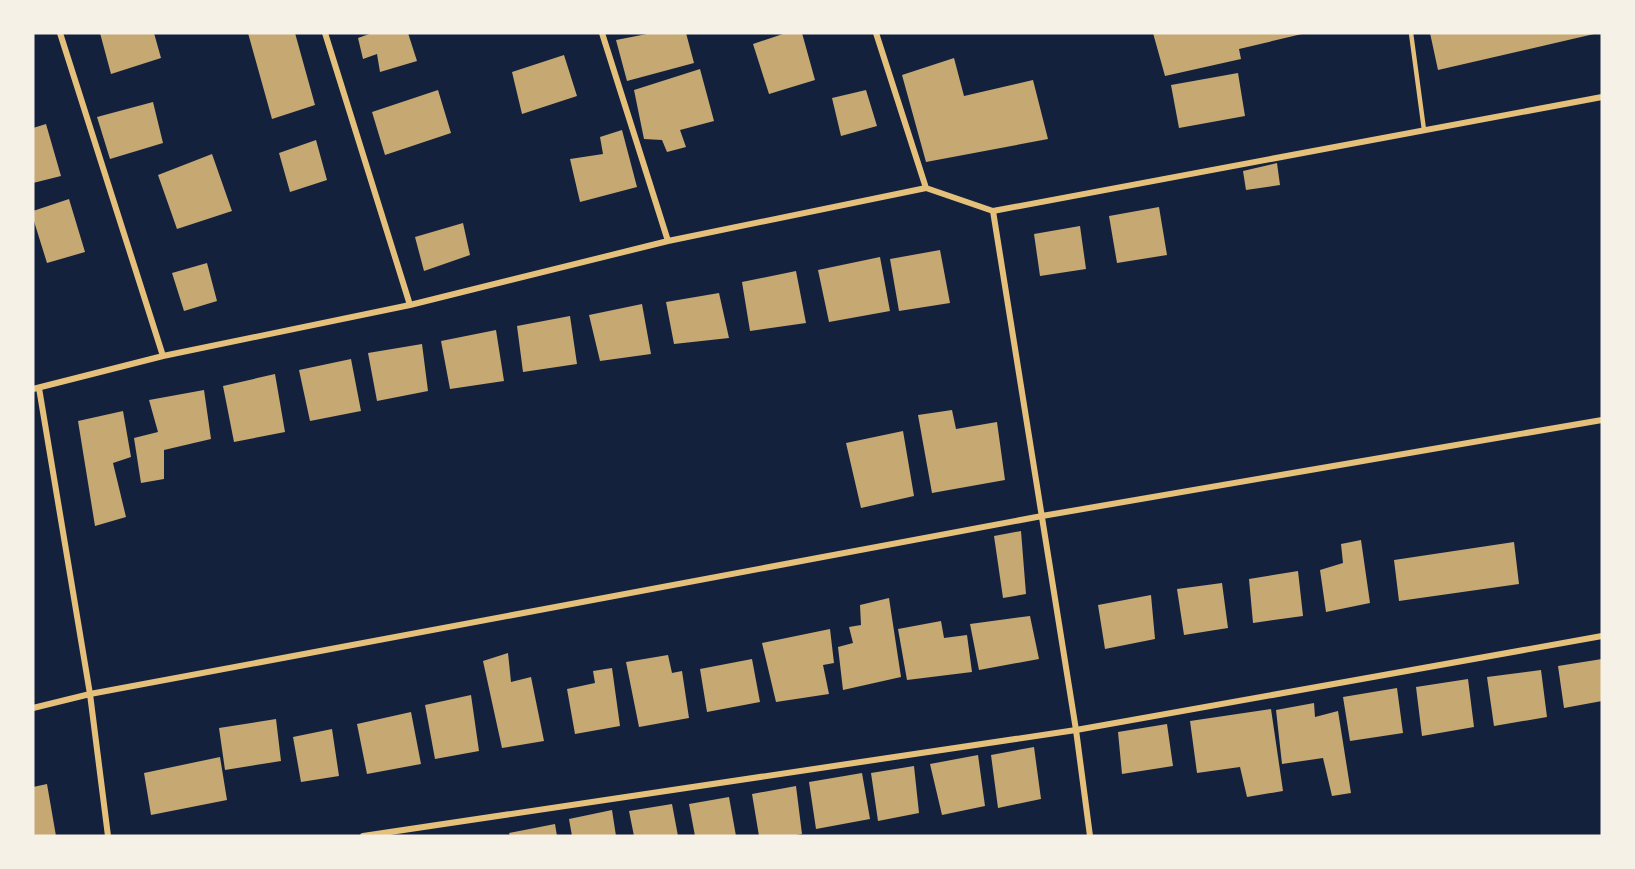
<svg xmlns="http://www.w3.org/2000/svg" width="1635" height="869" font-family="'Crimson Pro',serif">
<rect width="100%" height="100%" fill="#14213d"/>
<path fill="#c6a872" d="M100 33H154L161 58 111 74Z
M248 33H295L315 105 272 119Z
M372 33H408L417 61 380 72 377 54 363 59 358 38Z
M652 33H686L694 63 627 81 616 40Z
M786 33H802L815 80 769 94 753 44Z
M1153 33H1302V34L1239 49 1241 59 1165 76Z
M1430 33H1594V34L1438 70Z
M564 55 577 96 522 114 512 72Z
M954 58 964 96 1033 80 1048 139 926 162 902 75Z
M700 69 714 121 680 130 686 147 667 152 662 140 644 139 634 90Z
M1238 73 1245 116 1179 128 1171 85Z
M438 90 451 133 385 155 372 112Z
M866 90 877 126 841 136 832 98Z
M153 102 163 143 110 159 97 117Z
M46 124 61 176 33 183V128Z
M622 130 637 187 580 202 570 159 603 154 600 137Z
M316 140 327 180 290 192 279 153Z
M212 154 232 211 177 229 158 175Z
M1277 163 1280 185 1246 190 1243 171Z
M69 199 85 252 47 263 33 218V211Z
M1159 207 1167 255 1117 263 1109 216Z
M463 223 470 255 424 271 415 237Z
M1080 226 1086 269 1040 276 1034 234Z
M940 250 950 303 899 311 890 259Z
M880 257 890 311 829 322 818 270Z
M207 263 217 301 184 311 172 273Z
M796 271 806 323 750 331 742 282Z
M719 293 729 338 674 344 666 302Z
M642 304 651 354 600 361 589 315Z
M570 316 577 364 523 372 517 326Z
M496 330 504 381 450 389 441 341Z
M422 344 428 391 377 401 368 353Z
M351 359 361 411 310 421 299 370Z
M275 374 285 432 234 442 223 386Z
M204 390 211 439 164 450V479L141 483 134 438 158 432 149 400Z
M952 410 956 429 997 422 1005 480 932 493 918 415Z
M123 411 131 457 113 463 126 517 95 526 78 421Z
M903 431 914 496 861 508 846 443Z
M1021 531 1026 594 1003 598 994 536Z
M1361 540 1370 603 1326 612 1320 570 1343 563 1341 544Z
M1514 542 1519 584 1399 601 1394 560Z
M1298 571 1303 616 1253 623 1249 579Z
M1222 583 1228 628 1184 635 1177 589Z
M1151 595 1155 639 1105 649 1098 605Z
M889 598 901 677 843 690 838 647 853 643 849 627 861 625 860 605Z
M1030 616 1039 659 979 670 970 624Z
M941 621 944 638 967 635 972 672 907 680 898 629Z
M830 629 834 663 823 665 829 694 776 702 762 643Z
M508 653 511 682 531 677 544 741 502 748 483 661Z
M668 655 672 673 682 671 689 718 639 727 626 662Z
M752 659 760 702 707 712 700 669Z
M1602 659V701L1564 708 1558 666Z
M612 668 620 726 575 734 567 689 595 683 593 671Z
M1541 670 1547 717 1494 726 1487 677Z
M1468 679 1474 727 1422 736 1416 687Z
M1397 688 1403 733 1350 741 1343 697Z
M471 695 479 751 435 759 425 705Z
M1314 703 1315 717 1338 711 1351 793 1332 796 1323 758 1282 764 1276 710Z
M1271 709 1283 791 1247 797 1240 767 1197 773 1190 721Z
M411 712 421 764 367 774 357 724Z
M276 719 281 761 225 770 219 728Z
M1167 724 1173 766 1122 774 1118 732Z
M332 729 339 776 301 782 293 737Z
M1034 747 1041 799 998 808 991 755Z
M978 755 985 806 942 815 930 764Z
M220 757 227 800 151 815 144 773Z
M914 766 919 813 878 821 871 773Z
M862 773 870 819 816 829 809 782Z
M47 784 56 836H33V787Z
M796 786 802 834 791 836H759L752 794Z
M729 797 736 836H695L689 804Z
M672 804 678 836H634L629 811Z
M612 810 616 836H572L569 819Z
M555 824 557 836H510L509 833Z"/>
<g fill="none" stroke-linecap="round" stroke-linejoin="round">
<path stroke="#e5c07b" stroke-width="4.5" d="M1411 33 1424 130"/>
<path stroke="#e5c07b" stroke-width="6" d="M60 33 163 356
M325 33 410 305
M602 33 668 241
M876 33 926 188
M993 211 1076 730 1090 836
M39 388 90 694 108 836
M33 389 163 356 410 305 668 241 926 188 993 211 1602 97
M33 708 90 694 1042 516 1602 420
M363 836 1076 730 1602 636"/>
</g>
<rect width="1635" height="869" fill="none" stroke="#f6f1e7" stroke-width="69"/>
</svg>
